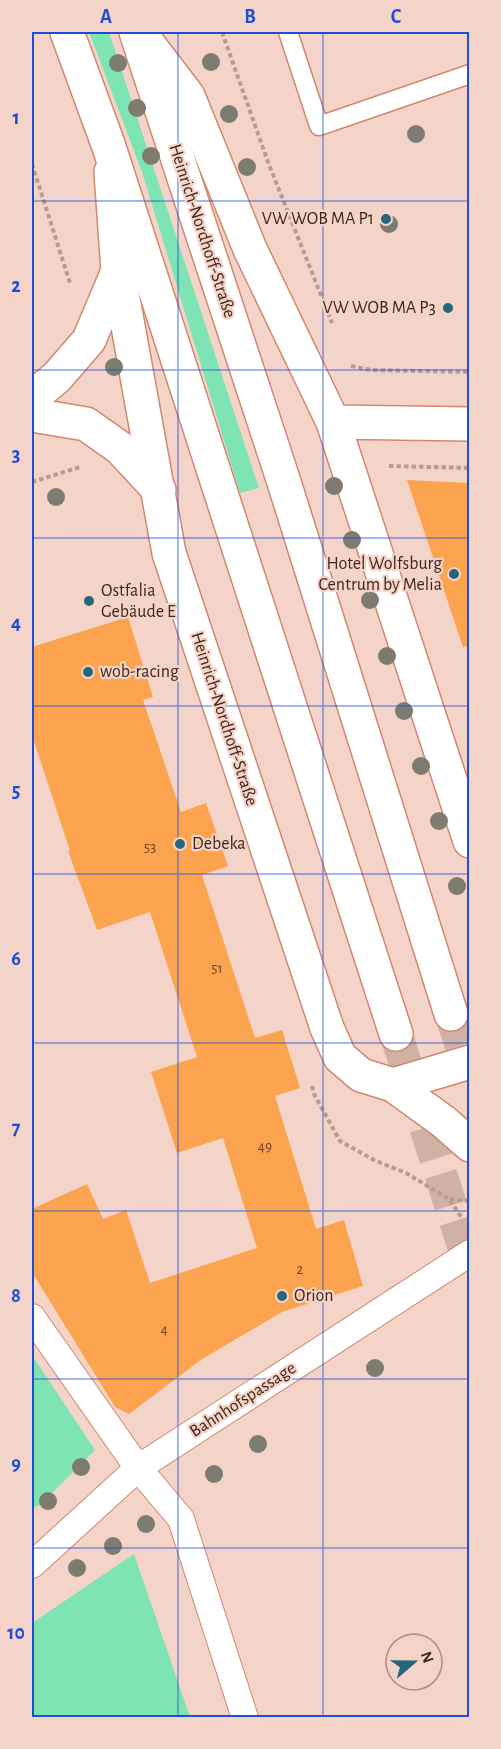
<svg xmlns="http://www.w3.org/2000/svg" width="501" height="1749" font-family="'Alegreya Sans',sans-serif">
<rect width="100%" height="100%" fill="#f4d4c8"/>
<path fill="#7fe4b4" d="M89 32H109L259 488 240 493 142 172Z
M32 1355 95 1450 40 1505 32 1508Z
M134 1554 190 1717H32V1623Z"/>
<path fill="#fba34e" d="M407 480 470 483V646L463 647Z
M128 617 153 697 143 700 181 812 206 803 228 866 202 875 255 1038 282 1030 300 1088 275 1096 316 1229 344 1220 363 1286 282 1312 202 1359 129 1414 115 1407 32 1272V1209L87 1184 103 1219 126 1210 150 1283 257 1248 223 1138 177 1153 151 1072 197 1057 150 912 97 930 68 851H70L32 735V647Z"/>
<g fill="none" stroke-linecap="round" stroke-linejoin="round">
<path stroke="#d0b1a5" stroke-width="33" stroke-dasharray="33 16" stroke-linecap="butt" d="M451 1014 470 1072
M396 1034 470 1266"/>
<g stroke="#d1886c" stroke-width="21">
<path id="service" d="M288 32 319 126 470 74"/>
</g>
<g stroke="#d1886c" stroke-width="28">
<path id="pedestrian" d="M32 1317 138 1468 181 1519 245 1718
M32 1565 138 1468 470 1253"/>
</g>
<g stroke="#d1886c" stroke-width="36">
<path id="minor" d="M139 32 188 96 250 249 333 422 470 841
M111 172 118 271 169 553 327 1028 340 1057 361 1075 393 1085 444 1122 470 1145
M32 398 57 377 89 340 118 271
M32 415 86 424 120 448 159 490
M333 422 470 424
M393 1085 470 1062"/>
</g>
<g stroke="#d1886c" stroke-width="36">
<path id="secondary" d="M67 32 108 144 396 1034
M136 32 283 479 451 1014"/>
</g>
<path stroke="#ba9b8f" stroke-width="4" stroke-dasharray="4.5 3" stroke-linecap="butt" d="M222 32 268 162 332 323
M32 164 70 283
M351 366 371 370 470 372
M389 466 470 468
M32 482 80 467
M312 1086 314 1094 340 1141 374 1160 406 1173 449 1199 462 1218
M450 1199 470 1201"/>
<use href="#service" stroke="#fff" stroke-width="18"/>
<use href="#pedestrian" stroke="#fff" stroke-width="26"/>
<use href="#minor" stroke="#fff" stroke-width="33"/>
<use href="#secondary" stroke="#fff" stroke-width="33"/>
</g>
<g fill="#7e7b70">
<circle cx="211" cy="62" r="9"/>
<circle cx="118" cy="63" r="9"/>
<circle cx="137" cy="108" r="9"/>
<circle cx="229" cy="114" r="9"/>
<circle cx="416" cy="134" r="9"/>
<circle cx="151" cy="156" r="9"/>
<circle cx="247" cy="167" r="9"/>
<circle cx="389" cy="224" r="9"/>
<circle cx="114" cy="367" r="9"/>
<circle cx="334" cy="486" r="9"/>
<circle cx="56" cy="497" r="9"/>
<circle cx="352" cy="540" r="9"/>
<circle cx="370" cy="600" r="9"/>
<circle cx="387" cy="656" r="9"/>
<circle cx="404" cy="711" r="9"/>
<circle cx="421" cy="766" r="9"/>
<circle cx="439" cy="821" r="9"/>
<circle cx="457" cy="886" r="9"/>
<circle cx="375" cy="1368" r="9"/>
<circle cx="258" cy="1444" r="9"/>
<circle cx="81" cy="1467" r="9"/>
<circle cx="214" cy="1474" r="9"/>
<circle cx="48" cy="1501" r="9"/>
<circle cx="146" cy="1524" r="9"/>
<circle cx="113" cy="1546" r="9"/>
<circle cx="77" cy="1568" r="9"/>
</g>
<path fill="none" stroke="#1d4ed8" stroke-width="1.5" stroke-opacity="0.55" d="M178 32V1718M323 32V1718M32 201H470M32 370H470M32 538H470M32 706H470M32 874H470M32 1043H470M32 1211H470M32 1379H470M32 1548H470"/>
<g fill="#25667a" stroke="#f4d4c8" stroke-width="2">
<circle cx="386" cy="219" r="6"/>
<circle cx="448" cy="308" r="6"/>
<circle cx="454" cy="574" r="6"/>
<circle cx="89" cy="601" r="6"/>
<circle cx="88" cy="672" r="6"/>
<circle cx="180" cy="844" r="6"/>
<circle cx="282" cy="1296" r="6"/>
</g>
<g text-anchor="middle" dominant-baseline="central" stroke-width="4.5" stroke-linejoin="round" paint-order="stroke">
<g font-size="15" fill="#704426">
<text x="150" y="847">53</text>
<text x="217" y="968">51</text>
<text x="265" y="1146">49</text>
<text x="300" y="1269">2</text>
<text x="164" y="1329">4</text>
</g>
<g font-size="18" fill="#422519" stroke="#f4d4c8" text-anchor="start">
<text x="374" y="219" text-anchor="end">VW WOB MA P1</text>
<text x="436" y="308" text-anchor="end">VW WOB MA P3</text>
<text x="442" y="564" text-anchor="end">Hotel Wolfsburg<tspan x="442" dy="21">Centrum by Melia</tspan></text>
<text x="101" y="591">Ostfalia<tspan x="101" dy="21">Gebäude E</tspan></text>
<text x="100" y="672">wob-racing</text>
<text x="192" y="844">Debeka</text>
<text x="294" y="1296">Orion</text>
</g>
<g font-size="18" fill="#422519" stroke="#f4d4c8">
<text transform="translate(202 231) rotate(72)">Heinrich-Nordhoff-Straße</text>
<text transform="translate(224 719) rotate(72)">Heinrich-Nordhoff-Straße</text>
<text transform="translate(243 1400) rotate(-33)">Bahnhofspassage</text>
</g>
</g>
<rect width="501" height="1749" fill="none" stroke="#f4d4c8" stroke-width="66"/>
<g transform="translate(414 1662) rotate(70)"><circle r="28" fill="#f4d4c8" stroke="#ad8e82" stroke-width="1.5"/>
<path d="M0-4.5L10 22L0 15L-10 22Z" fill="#25667a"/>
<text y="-9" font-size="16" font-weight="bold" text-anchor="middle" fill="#422519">N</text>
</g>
<rect x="33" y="33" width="435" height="1683" fill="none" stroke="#1d4ed8" stroke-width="2"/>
<g font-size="20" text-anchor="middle" font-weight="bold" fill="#1d4ed8">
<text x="106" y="23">A</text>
<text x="250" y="23">B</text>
<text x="396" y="23">C</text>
<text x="16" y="124">1</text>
<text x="16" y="292">2</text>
<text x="16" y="461">3</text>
<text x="16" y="629">4</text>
<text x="16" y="797">5</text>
<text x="16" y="965">6</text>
<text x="16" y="1134">7</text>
<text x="16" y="1302">8</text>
<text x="16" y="1470">9</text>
<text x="16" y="1639">10</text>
</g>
</svg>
